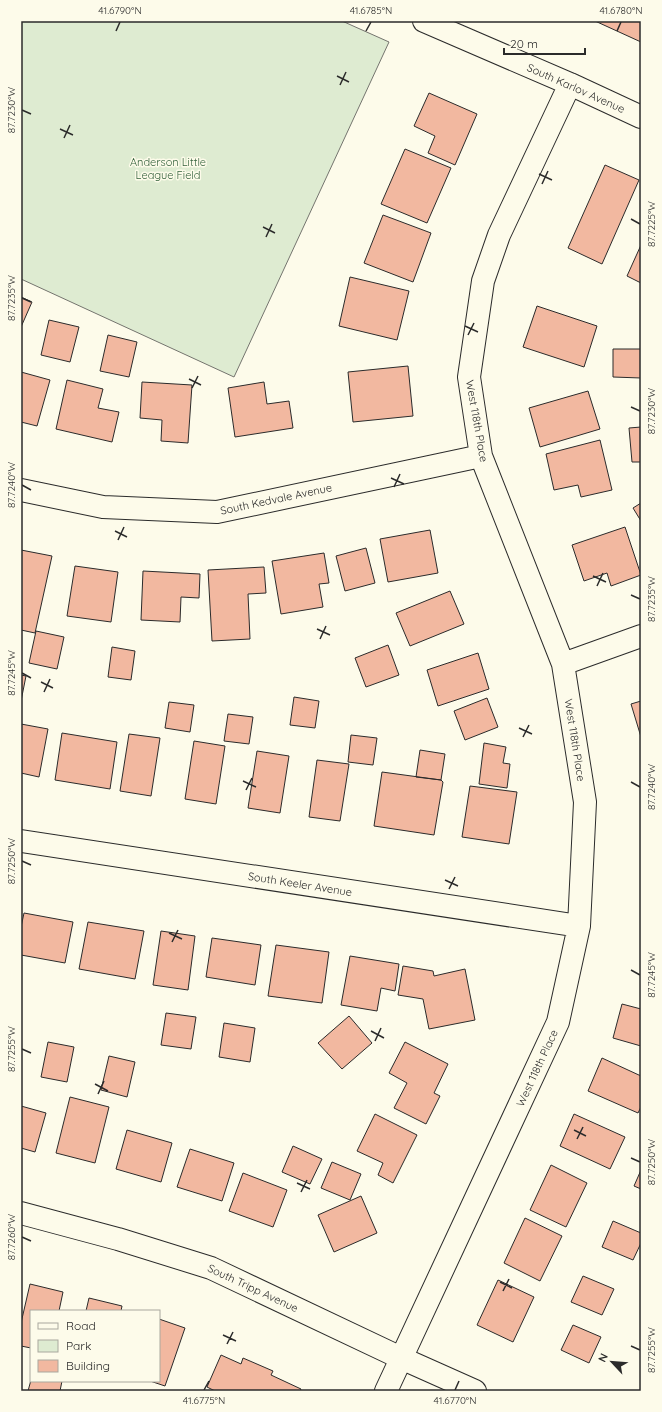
<svg xmlns="http://www.w3.org/2000/svg" width="662" height="1412" font-family="Quicksand,sans-serif">
<rect width="100%" height="100%" fill="#fdfbea"/>
<path fill="#deebd1" stroke="#74746e" d="M21 21H342L389 42 234 377 21 279Z"/>
<path fill="#f2b8a0" stroke="#2b2b2b" d="M595 21H641V42Z
M429 93 477 114 455 165 428 153 435 136 414 126Z
M405 149 451 168 427 223 381 204Z
M605 165 639 180 602 264 568 248Z
M383 215 431 233 413 282 364 263Z
M641 245V283L627 276Z
M350 277 409 291 397 340 339 326Z
M21 297 32 302 21 327Z
M537 306 597 326 584 367 523 347Z
M49 320 79 327 70 362 41 355Z
M108 335 137 342 129 377 100 371Z
M613 349H641V378L613 377Z
M408 366 413 416 353 422 348 372Z
M21 372 50 380 37 426 21 422Z
M67 380 103 389 98 408 119 412 112 442 56 429Z
M142 382 192 385 188 443 161 441 162 420 140 418Z
M264 382 267 404 289 401 293 428 235 437 228 388Z
M588 391 600 429 540 447 529 408Z
M641 427V462H632L629 428Z
M600 440 612 490 581 497 578 485 554 490 546 454Z
M641 503V521L633 508Z
M625 527 641 575 611 586 607 573 584 581 572 545Z
M430 530 438 573 388 582 380 539Z
M366 548 375 583 345 591 336 556Z
M21 550 52 556 35 633 21 630Z
M324 553 329 583 319 584 323 607 281 614 272 561Z
M75 566 118 572 111 622 67 616Z
M264 567 266 593 248 594 250 639 212 641 208 570Z
M143 571 200 574 199 598 181 597 180 622 141 620Z
M450 591 464 624 410 646 396 613Z
M36 631 64 637 57 669 29 663Z
M388 645 399 675 366 687 355 658Z
M112 647 135 651 131 680 108 677Z
M478 653 489 689 438 706 427 670Z
M21 675 26 676 21 701Z
M294 697 319 701 315 728 290 725Z
M487 698 498 727 465 740 454 711Z
M641 701V737L631 704Z
M169 702 194 705 190 732 165 728Z
M228 714 253 717 249 744 224 741Z
M21 724 48 729 39 777 21 773Z
M62 733 117 742 110 789 55 780Z
M129 734 160 738 151 796 120 791Z
M351 735 377 738 373 765 348 762Z
M194 741 225 746 216 804 185 799Z
M484 743 506 747 503 763 510 764 507 788 479 784Z
M420 750 445 754 441 780 416 777Z
M257 751 289 756 280 813 248 808Z
M317 760 349 764 340 821 309 817Z
M382 772 441 780 443 782 434 835 374 826Z
M470 786 517 792 509 844 462 837Z
M24 913 73 922 65 963 21 955V927Z
M88 922 144 931 135 979 79 969Z
M161 931 195 936 188 990 153 985Z
M212 938 261 945 255 985 206 977Z
M276 945 329 952 322 1003 268 996Z
M350 956 399 964 395 991 381 988 377 1011 341 1005Z
M403 966 433 971 434 976 465 969 475 1020 429 1029 423 999 398 995Z
M622 1004 641 1009V1046L613 1038Z
M166 1013 196 1017 191 1049 161 1045Z
M349 1016 372 1043 342 1069 318 1043Z
M224 1023 255 1028 250 1062 219 1057Z
M48 1042 74 1047 67 1082 41 1077Z
M405 1042 448 1064 434 1093 440 1096 426 1124 394 1108 407 1083 389 1073Z
M109 1056 135 1062 127 1097 101 1090Z
M602 1058 641 1076V1107L638 1113 588 1091Z
M70 1097 109 1107 95 1163 56 1153Z
M21 1106 46 1113 35 1152 21 1148Z
M375 1114 417 1135 393 1183 378 1175 383 1163 357 1151Z
M574 1114 625 1137 610 1169 560 1146Z
M127 1130 172 1143 161 1182 116 1169Z
M293 1146 322 1159 310 1184 282 1172Z
M190 1149 234 1163 222 1201 177 1187Z
M332 1162 361 1174 350 1200 321 1188Z
M551 1165 587 1183 566 1227 530 1210Z
M641 1170V1189L634 1186Z
M243 1173 287 1190 273 1227 229 1211Z
M361 1196 377 1233 334 1252 318 1215Z
M525 1218 562 1236 540 1281 504 1263Z
M613 1221 641 1233V1243L633 1260 602 1247Z
M583 1276 614 1289 602 1315 571 1302Z
M498 1280 534 1297 513 1342 477 1325Z
M30 1284 63 1292 59 1311H31V1348L21 1346V1323Z
M89 1298 122 1306 121 1311H86Z
M159 1319 185 1328 165 1386 150 1381H159Z
M573 1325 601 1337 589 1363 561 1350Z
M221 1355 241 1364 243 1358 273 1371 271 1375 301 1389 300 1391H215L207 1387Z
M31 1380V1381H62L60 1391H28Z"/>
<g fill="none" stroke-linecap="round" stroke-linejoin="round">
<g stroke="#2b2b2b" stroke-width="24">
<path id="minor" d="M424 21 570 84 641 117
M21 490 103 507 217 512 481 456
M563 664 641 636
M21 841 579 926
M21 1213 118 1239 211 1268 401 1358 475 1391
M386 1391 558 1022 579 926 585 802 563 664 481 456 469 377 483 281 499 235 570 84"/>
</g>
<use href="#minor" stroke="#fdfbea" stroke-width="22"/>
</g>
<path fill="none" stroke="#2b2b2b" stroke-width="1.5" d="M116 31 120 22M366 31 371 22M617 31 621 22M337 76 349 82M340 85 346 72M22 110 31 114M60 129 73 135M64 138 70 125M539 174 552 180M542 184 548 171M631 219 640 224M263 227 275 233M266 237 272 224M22 298 31 302M465 326 478 332M468 335 474 323M189 379 201 385M192 388 198 376M631 407 640 411M391 478 404 484M22 485 31 490M394 487 400 474M115 531 127 537M118 540 124 527M593 576 606 582M597 586 603 573M631 595 640 599M317 629 330 635M320 639 326 626M22 673 31 678M41 682 53 688M44 692 50 679M519 728 532 734M523 737 529 725M243 781 256 787M631 782 640 787M246 790 252 778M22 861 31 865M445 880 458 886M449 889 455 877M169 933 182 939M172 942 178 930M631 970 640 975M371 1031 384 1038M375 1041 381 1028M22 1049 31 1053M95 1084 108 1091M98 1094 104 1081M574 1130 586 1136M577 1139 583 1127M631 1158 640 1162M297 1183 310 1189M301 1192 307 1180M22 1237 31 1241M500 1282 512 1288M503 1291 509 1279M223 1335 236 1341M227 1344 233 1332M631 1346 640 1350M204 1390 209 1381M455 1390 459 1381"/>
<g text-anchor="middle" dominant-baseline="central" stroke-width="3" stroke-linejoin="round" paint-order="stroke">
<g font-size="11" fill="#2b2b2b" stroke="#fdfbea">
<text transform="translate(576 88) rotate(24)">South Karlov Avenue</text>
<text transform="translate(477 421) rotate(80)">West 118th Place</text>
<text transform="translate(276 499) rotate(-12)">South Kedvale Avenue</text>
<text transform="translate(575 740) rotate(81)">West 118th Place</text>
<text transform="translate(300 884) rotate(9)">South Keeler Avenue</text>
<text transform="translate(537 1068) rotate(-65)">West 118th Place</text>
<text transform="translate(253 1288) rotate(25)">South Tripp Avenue</text>
</g>
<g font-size="11" fill="#34623c" stroke="#fdfbea">
<text x="168" y="162">Anderson Little<tspan x="168" dy="13">League Field</tspan></text>
</g>
</g>
<rect width="662" height="1412" fill="none" stroke="#fdfbea" stroke-width="44"/>
<rect x="30" y="1310" width="130" height="72" fill="#fdfbea" stroke="#a9a89e"/>
<rect x="38" y="1323" width="20" height="6" fill="#fdfbea" stroke="#a9a89e"/>
<text x="66" y="1330" font-size="12" fill="#2b2b2b">Road</text>
<rect x="38" y="1340" width="20" height="12" fill="#deebd1" stroke="#a9a89e"/>
<text x="66" y="1350" font-size="12" fill="#2b2b2b">Park</text>
<rect x="38" y="1360" width="20" height="12" fill="#f2b8a0" stroke="#a9a89e"/>
<text x="66" y="1370" font-size="12" fill="#2b2b2b">Building</text>
<g transform="translate(612 1362) rotate(296)" stroke="#fdfbea" stroke-width="3" paint-order="stroke">
<path d="M0-3L7 15L0 10L-7 15Z" fill="#2b2b2b"/>
<text y="-6" font-size="11" font-weight="bold" text-anchor="middle" fill="#2b2b2b">N</text>
</g>
<path d="M504 48v6h81v-6" fill="none" stroke="#2b2b2b" stroke-width="2"/>
<text x="510" y="48" font-size="12" fill="#2b2b2b" stroke="#fdfbea" stroke-width="3" paint-order="stroke">20 m</text>
<rect x="22" y="22" width="618" height="1368" fill="none" stroke="#2b2b2b" stroke-width="1.5"/>
<g font-size="10" text-anchor="middle" fill="#2b2b2b">
<text x="120" y="14">41.6790°N</text>
<text x="371" y="14">41.6785°N</text>
<text x="621" y="14">41.6780°N</text>
<text transform="translate(11 110) rotate(-90)" y="4">87.7230°W</text>
<text transform="translate(651 224) rotate(-90)" y="4">87.7225°W</text>
<text transform="translate(11 298) rotate(-90)" y="4">87.7235°W</text>
<text transform="translate(651 411) rotate(-90)" y="4">87.7230°W</text>
<text transform="translate(11 485) rotate(-90)" y="4">87.7240°W</text>
<text transform="translate(651 599) rotate(-90)" y="4">87.7235°W</text>
<text transform="translate(11 673) rotate(-90)" y="4">87.7245°W</text>
<text transform="translate(651 787) rotate(-90)" y="4">87.7240°W</text>
<text transform="translate(11 861) rotate(-90)" y="4">87.7250°W</text>
<text transform="translate(651 975) rotate(-90)" y="4">87.7245°W</text>
<text transform="translate(11 1049) rotate(-90)" y="4">87.7255°W</text>
<text transform="translate(651 1162) rotate(-90)" y="4">87.7250°W</text>
<text transform="translate(11 1237) rotate(-90)" y="4">87.7260°W</text>
<text transform="translate(651 1350) rotate(-90)" y="4">87.7255°W</text>
<text x="204" y="1404">41.6775°N</text>
<text x="455" y="1404">41.6770°N</text>
</g>
</svg>
